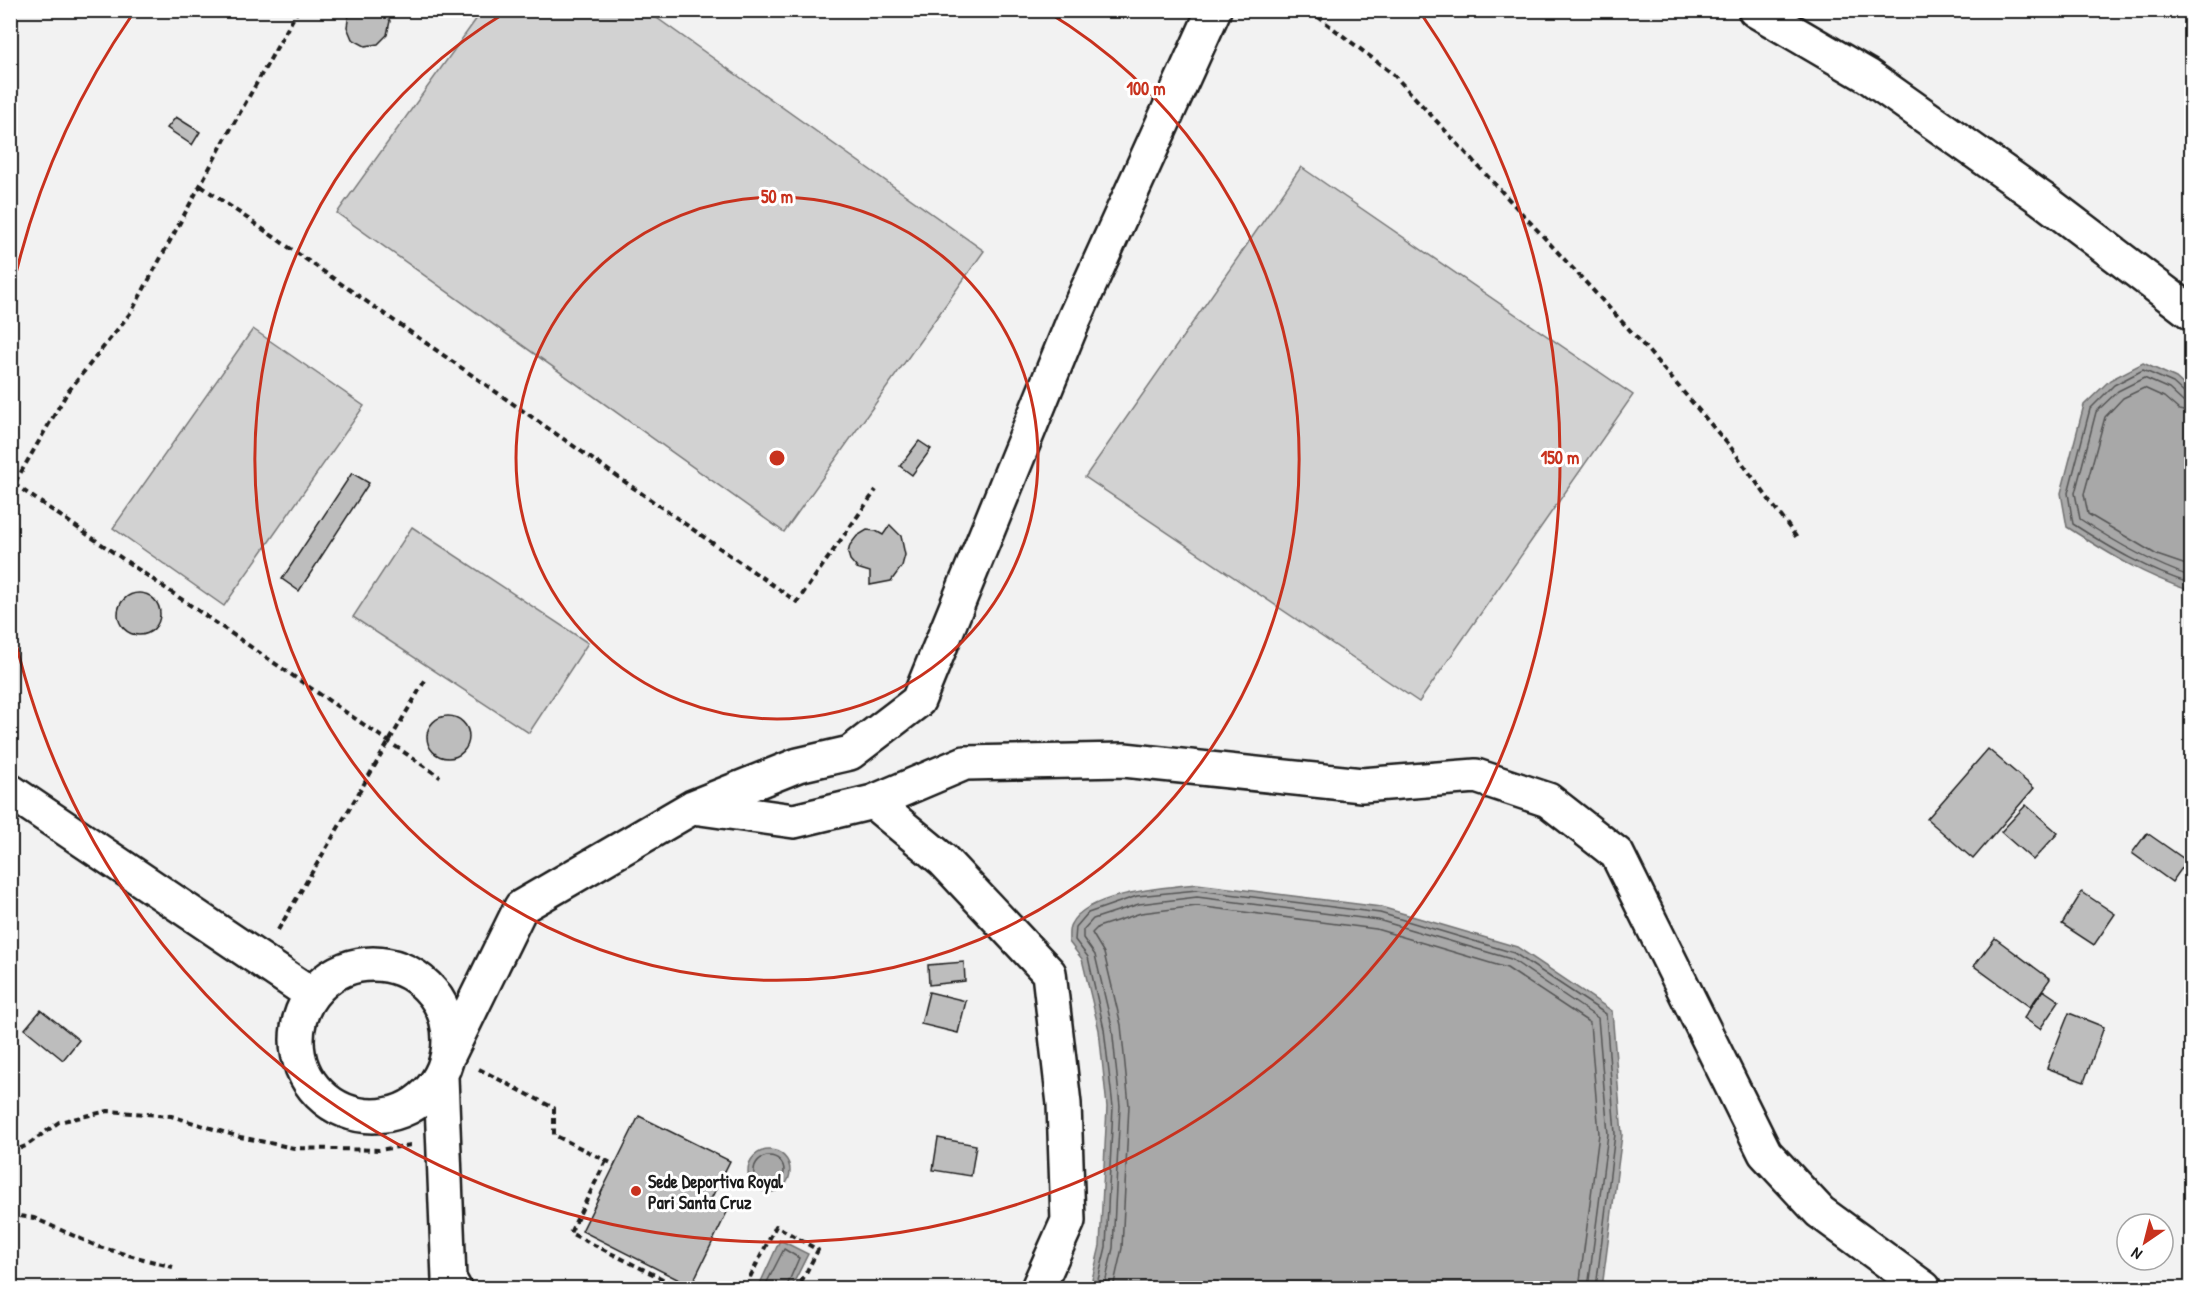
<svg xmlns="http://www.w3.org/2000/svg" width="2202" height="1299" font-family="'Patrick Hand',sans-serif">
<rect width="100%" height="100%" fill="#f2f2f2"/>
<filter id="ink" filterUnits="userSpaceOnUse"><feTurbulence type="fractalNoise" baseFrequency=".0167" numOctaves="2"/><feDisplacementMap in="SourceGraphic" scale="12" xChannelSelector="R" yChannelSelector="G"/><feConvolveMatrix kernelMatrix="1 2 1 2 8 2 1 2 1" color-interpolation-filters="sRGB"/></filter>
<g filter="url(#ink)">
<path fill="#d2d2d2" stroke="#777" stroke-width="1.5" d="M482 11H647L984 251 784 532 337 213Z
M1301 167 1633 395 1419 702 1085 477Z
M253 329 364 406 224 606 113 528Z
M412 527 588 643 529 733 353 617Z"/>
<path fill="#a8a8a8" stroke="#707070" stroke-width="1.5" d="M2143 363 2176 378 2191 392V591C2143 575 2109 554 2067 527L2061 493 2084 405 2110 380Z
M1197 884 1381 907 1517 947 1612 1011 1622 1135 1602 1288H1090L1100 1246 1107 1107 1099 1030 1082 959 1069 942C1069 937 1068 928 1071 924 1086 893 1166 887 1197 884Z
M748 1171a21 21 0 1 1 42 0a21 21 0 1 1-42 0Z
M780 1240 808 1254 791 1288H758Z"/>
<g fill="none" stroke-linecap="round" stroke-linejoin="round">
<path stroke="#545454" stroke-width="1.5" d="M2192 396 2186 395 2173 383 2143 370 2114 385 2090 409 2068 493 2073 524C2112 549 2147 570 2192 584
M2192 404 2183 402 2169 389 2144 378 2118 391 2096 412 2075 493 2080 519C2116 543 2151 563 2192 577
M2192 413 2179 410 2164 397 2144 388 2123 398 2105 417 2084 494 2088 514 2157 555 2192 567
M754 1171a15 15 0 1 1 30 0a15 15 0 1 1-30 0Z
M764 1288 784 1249 799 1258 786 1288
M1096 1288 1106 1247 1113 1107 1104 1029 1088 957 1075 940 1076 927 1088 913 1137 896 1197 890 1380 913 1514 953 1606 1014 1615 1134 1596 1288
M1104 1288 1113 1248 1120 1106 1112 1027 1095 955 1083 938V930L1093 919 1139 904 1197 897 1378 920 1511 959 1598 1018 1608 1134 1588 1288
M1113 1288 1122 1248 1129 1105 1121 1025 1104 953 1092 933 1098 927 1141 913 1197 906 1376 929 1507 968 1590 1023 1599 1134 1579 1288"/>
</g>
<path fill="#bdbdbd" stroke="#1c1c1c" stroke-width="1.5" d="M353 10H385L390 21 387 35 378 44 365 46 352 39 347 27 349 14Z
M176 117 200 132 192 145 167 128Z
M919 441 931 449 912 475 900 466Z
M352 473 369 483 299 591 282 579Z
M890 525 901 536 905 555 902 566 891 581 870 585V572L857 568 850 560 848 553 850 545 857 536 867 530 876 531 883 535Z
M118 614a21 21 0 1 1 42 0a21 21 0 1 1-42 0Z
M427 737a21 21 0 1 1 42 0a21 21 0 1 1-42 0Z
M1988 749 2034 788 1973 859 1927 819Z
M2026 805 2058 833 2033 860 2001 832Z
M2147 833 2187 861 2172 882 2132 853Z
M2082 892 2115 914 2094 945 2062 924Z
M1995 938 2050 979 2030 1007 1974 966Z
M964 962 965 981 929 985 928 965Z
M2043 990 2059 1001 2040 1029 2024 1018Z
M929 992 966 1001 958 1033 921 1024Z
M41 1010 79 1040 63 1060 25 1029Z
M2069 1013 2104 1027 2084 1082 2047 1068Z
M639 1116 730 1161 710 1201 728 1210 691 1286 582 1231Z
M938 1138 976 1145 971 1176 933 1170Z"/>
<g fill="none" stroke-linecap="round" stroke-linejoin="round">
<g stroke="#1c1c1c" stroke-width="38">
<path id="minor" d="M1755 10 1868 76 2042 199 2192 313
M10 791 311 994
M873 802 943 860 1049 973 1064 1104 1068 1221 1038 1288
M693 807 794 821 873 802 965 763 1124 760 1362 785 1476 776 1548 800 1617 854 1765 1153 1820 1212 1924 1288
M297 1040a76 76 0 1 1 152 0a76 76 0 1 1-152 0Z
M449 1054 521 907 693 807 798 765 850 753 918 701 1074 319 1214 10
M441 1077 449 1279 454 1288"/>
</g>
<path stroke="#1c1c1c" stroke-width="4" stroke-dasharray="6 4.5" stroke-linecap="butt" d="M1309 10 1393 74 1638 339 1732 449 1797 538
M201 186 797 602 876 490
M14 484 440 777
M10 491 67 393 132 311 229 132 298 10
M278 930 427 677
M479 1069 554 1108V1135L615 1165
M10 1152 26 1146 59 1122 108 1111 171 1116 240 1137 294 1148 379 1150 411 1145
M606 1161 570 1233 681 1288
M10 1215 34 1218 99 1247 173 1267
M691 1286 693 1288
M749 1288 750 1277 776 1226 818 1250 798 1288"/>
<use href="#minor" stroke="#fff" stroke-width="33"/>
</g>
</g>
<g fill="none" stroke="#c8321e" stroke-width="3">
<circle cx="777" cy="458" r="261"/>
<path d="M1046 11A522 522 0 1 1 508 11"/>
<path d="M11 295A783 783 0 0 1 132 15M1422 15A783 783 0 1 1 11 621"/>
</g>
<circle fill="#c8321e" stroke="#fff" stroke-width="2" cx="636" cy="1191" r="6"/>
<g text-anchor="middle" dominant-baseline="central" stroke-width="6" stroke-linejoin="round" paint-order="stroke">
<g font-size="18" font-weight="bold" fill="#1c1c1c" stroke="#fff" text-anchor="start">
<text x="648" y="1181">Sede Deportiva Royal<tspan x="648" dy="21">Pari Santa Cruz</tspan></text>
</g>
</g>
<circle cx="777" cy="458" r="9" fill="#c8321e" stroke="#fff" stroke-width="3"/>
<g font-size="18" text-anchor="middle" font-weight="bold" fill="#c8321e" stroke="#fff" stroke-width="6" stroke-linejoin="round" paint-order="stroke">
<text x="1146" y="95">100 m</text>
<text x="777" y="203">50 m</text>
<text x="1560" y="464">150 m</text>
</g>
<rect width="2202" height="1299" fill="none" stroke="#fff" stroke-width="36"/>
<rect x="18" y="18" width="2166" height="1263" fill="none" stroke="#1c1c1c" stroke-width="2" filter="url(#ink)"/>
<g transform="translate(2145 1242) rotate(215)"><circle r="28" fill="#ffffff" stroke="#a4a4a4" stroke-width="1.5"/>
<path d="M0-4.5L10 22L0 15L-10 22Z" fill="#c8321e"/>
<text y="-9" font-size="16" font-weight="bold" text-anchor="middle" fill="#1c1c1c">N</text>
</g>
</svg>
